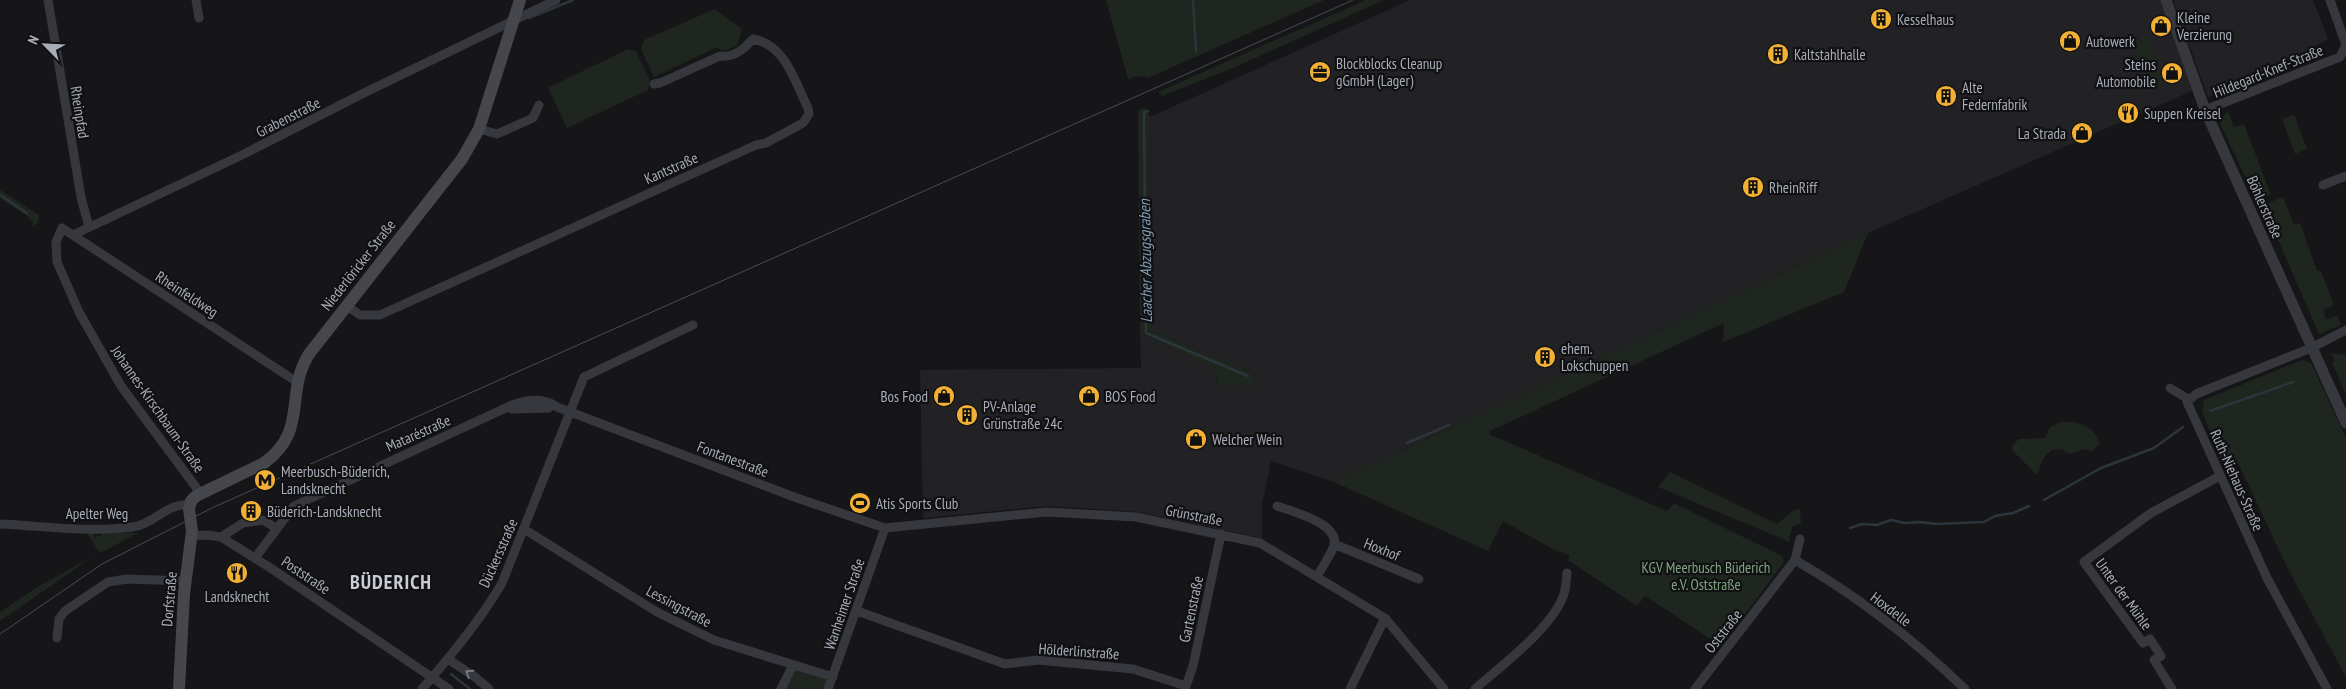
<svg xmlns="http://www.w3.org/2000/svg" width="2346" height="689" font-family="'PT Sans Narrow',sans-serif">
<rect width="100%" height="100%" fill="#161618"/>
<path fill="#222225" d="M1410 0H2162L2194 90 1868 233 1334 482 1271 461 1262 505V538L1139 512 1047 506 923 518 920 370 1141 368 1140 332 1217 371 1216 385 1249 372 1151 330 1150 117Z
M2173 0H2313L2328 39 2246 84 2208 97Z"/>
<path fill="#1e261f" d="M1106 0H1324L1148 78 1138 76 1128 79Z
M1366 0H1384L1233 68 1162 96 1158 92Z
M715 9 742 29 737 46 723 51 717 47 654 77 641 49 644 40Z
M2149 35 2163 83 2140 91 2137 83 2138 39Z
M628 49 636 51 650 81 648 90 567 128 548 88Z
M1145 107 1150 117 1151 330 1250 372 1254 386H1216L1217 371 1140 332 1138 116 1139 110Z
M2228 111 2234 127 2244 124 2271 195 2257 201 2220 124 2224 115Z
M2294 115 2307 149 2295 154 2282 119Z
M0 190 39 215 38 223 32 226 33 222 27 216 0 198Z
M2283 197 2294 225 2300 223 2317 271H2321L2334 305 2323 310 2326 319 2338 316 2341 325 2319 334 2263 205Z
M1868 233 1844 292 1723 342 1724 323 1490 431 1489 434 1667 511 1674 503 1782 556 1784 562 1721 646 1645 596 1637 606 1568 560 1570 556 1560 551 1558 552 1503 521 1488 551 1334 482Z
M2331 353 2346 355V395L2332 363 2335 361Z
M2302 360 2311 363 2346 438V677L2288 569 2238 463 2224 469 2202 411 2204 400Z
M2060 422C2078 421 2093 425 2100 443L2092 451 2083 449 2070 454 2061 449 2051 450 2043 459 2037 475 2012 450 2013 445 2019 439 2045 438 2050 427Z
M1670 472 1777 524 1794 510 1800 509 1801 523 1793 526 1789 537 1790 542 1658 487Z
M86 532H93L94 537 101 536 102 532 138 533 100 553Z
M94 556 0 621V612L39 586Z
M795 669 828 680 824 689H784Z"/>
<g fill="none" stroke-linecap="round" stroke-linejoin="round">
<path stroke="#2c353c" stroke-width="2.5" d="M1193 0 1196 51
M529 18 573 0
M1148 111 1144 112 1146 333 1248 376
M0 195 27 213
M2210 411 2293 382
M1407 443 1449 425
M2044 500 2101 468 2154 448 2183 427
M1850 528 1862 524 1877 525 1891 520 1904 523 1920 522 1936 524 1984 522 1995 516 2013 513 2029 506
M451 674 470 689"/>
<path stroke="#37383d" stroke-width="9" d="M48 0 81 197 89 227
M196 0 199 18
M2205 110 2340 57 2346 45 2330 0
M479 129 497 134 533 118 539 105
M2323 185 2346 176
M73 235 242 155 368 91 556 0
M347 306 360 315H380L756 145 766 143 803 123 809 114 808 108C795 82 785 44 753 39 744 49 734 58 720 56L660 83 654 84
M2170 388 2188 399
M512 409 549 408
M201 494 121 386 79 312 57 262 56 242 62 228 297 382
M1277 506C1293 512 1340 523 1334 546 1330 556 1322 567 1317 577
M0 524C43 526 89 533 132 527 153 525 168 502 189 505
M524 529 657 612 714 640 833 677
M192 536 207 535 221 537 269 567 449 689
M221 537 243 523 263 520 276 528
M1334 544 1419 579
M255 558 294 506 512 405C526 400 544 397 557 407L797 498 885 528 1046 512 1136 517 1260 543 1385 618 1444 689
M1795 560C1856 595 1914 640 1965 689
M857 611 1005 664 1038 660 1133 669 1186 686
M57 638 59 619 65 611 108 582 127 579 186 581
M448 659 475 677 489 689
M422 689C451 656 480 621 502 583L584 377 693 325
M781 689 793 665
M828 689 885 528
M1185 689 1193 666 1221 534
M1350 689 1385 618
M1475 689C1501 666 1548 631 1562 599 1566 591 1566 582 1567 573
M1695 689 1795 560 1800 539
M2172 689 2154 660 2161 656 2150 639 2143 643 2084 562 2151 513 2220 476
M2327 689 2267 578 2187 402 2196 394 2311 348 2346 330"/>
<path stroke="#37383d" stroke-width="11" d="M2166 0 2205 110 2346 423"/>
<path stroke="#45474d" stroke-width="12" d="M179 689 184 594 192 531 189 509 191 501 196 496 264 463C309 431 284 394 309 354L462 159 479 129 520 0"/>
<path stroke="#4a4c52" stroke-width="1" d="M0 634 102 564 214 507 1353 0"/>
</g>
<defs><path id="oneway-chevron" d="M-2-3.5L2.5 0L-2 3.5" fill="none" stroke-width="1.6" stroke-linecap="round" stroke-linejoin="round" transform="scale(1.25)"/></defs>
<use stroke="#757881" href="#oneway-chevron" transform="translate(469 673) rotate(-146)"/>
<defs>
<g id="building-disc" transform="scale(1.125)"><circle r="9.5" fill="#f2b134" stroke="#111113"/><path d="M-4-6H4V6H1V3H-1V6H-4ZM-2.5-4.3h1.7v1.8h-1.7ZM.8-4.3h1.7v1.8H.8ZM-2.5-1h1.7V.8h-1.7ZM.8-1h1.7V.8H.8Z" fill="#111"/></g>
<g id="shop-disc" transform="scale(1.125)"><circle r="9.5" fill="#f2b134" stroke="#111113"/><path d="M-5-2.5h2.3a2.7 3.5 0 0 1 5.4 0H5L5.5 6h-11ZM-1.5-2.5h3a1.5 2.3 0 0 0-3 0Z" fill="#111"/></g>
<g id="office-disc" transform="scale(1.125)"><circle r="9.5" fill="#f2b134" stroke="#111113"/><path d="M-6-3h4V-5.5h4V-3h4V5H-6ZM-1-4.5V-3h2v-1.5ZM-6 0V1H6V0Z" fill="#111"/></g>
<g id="restaurant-disc" transform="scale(1.125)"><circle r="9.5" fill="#f2b134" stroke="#111113"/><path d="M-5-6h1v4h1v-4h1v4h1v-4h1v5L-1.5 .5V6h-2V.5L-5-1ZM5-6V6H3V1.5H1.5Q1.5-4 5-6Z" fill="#111"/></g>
<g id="metro-disc" transform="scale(1.125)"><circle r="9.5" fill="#f2b134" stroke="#111113"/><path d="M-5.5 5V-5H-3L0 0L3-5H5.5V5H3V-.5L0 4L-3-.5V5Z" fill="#111"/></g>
<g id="stadium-disc" transform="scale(1.125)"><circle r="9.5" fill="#f2b134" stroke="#111113"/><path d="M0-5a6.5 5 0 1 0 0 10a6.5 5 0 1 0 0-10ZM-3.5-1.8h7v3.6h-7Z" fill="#111"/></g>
</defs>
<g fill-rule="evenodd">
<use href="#building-disc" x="1881" y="19"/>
<use href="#shop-disc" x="2161" y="26"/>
<use href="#shop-disc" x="2070" y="41"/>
<use href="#building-disc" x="1778" y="54"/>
<use href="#office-disc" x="1320" y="72"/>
<use href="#shop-disc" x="2172" y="73"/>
<use href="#building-disc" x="1946" y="96"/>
<use href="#restaurant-disc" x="2128" y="113"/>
<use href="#shop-disc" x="2082" y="133"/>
<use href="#building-disc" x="1753" y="187"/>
<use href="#building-disc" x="1545" y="357"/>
<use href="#shop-disc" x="944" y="396"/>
<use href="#shop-disc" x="1089" y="396"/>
<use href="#building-disc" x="967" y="415"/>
<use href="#shop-disc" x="1196" y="439"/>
<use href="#metro-disc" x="265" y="480"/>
<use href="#stadium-disc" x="860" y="503"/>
<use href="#building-disc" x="251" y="511"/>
<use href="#restaurant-disc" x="237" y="573"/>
</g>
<g text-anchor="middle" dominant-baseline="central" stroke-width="4.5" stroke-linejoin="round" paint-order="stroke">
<g font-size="15" fill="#a8adb8" stroke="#111113" text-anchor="start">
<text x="2177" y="17">Kleine<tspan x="2177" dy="17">Verzierung</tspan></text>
<text x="1897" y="19">Kesselhaus</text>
<text x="2086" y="41">Autowerk</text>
<text x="1794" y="54">Kaltstahlhalle</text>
<text x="1336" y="63">Blockblocks Cleanup<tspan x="1336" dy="17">gGmbH (Lager)</tspan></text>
<text x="2156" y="64" text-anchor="end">Steins<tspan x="2156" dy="17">Automobile</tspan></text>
<text x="1962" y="87">Alte<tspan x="1962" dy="17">Federnfabrik</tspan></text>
<text x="2144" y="113">Suppen Kreisel</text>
<text x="2066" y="133" text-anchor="end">La Strada</text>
<text x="1769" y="187">RheinRiff</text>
<text x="1561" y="348">ehem.<tspan x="1561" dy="17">Lokschuppen</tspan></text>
<text x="928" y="396" text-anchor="end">Bos Food</text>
<text x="1105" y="396">BOS Food</text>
<text x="983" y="406">PV-Anlage<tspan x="983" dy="17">Grünstraße 24c</tspan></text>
<text x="1212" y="439">Welcher Wein</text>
<text x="281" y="471">Meerbusch-Büderich,<tspan x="281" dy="17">Landsknecht</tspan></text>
<text x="876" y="503">Atis Sports Club</text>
<text x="267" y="511">Büderich-Landsknecht</text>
<text x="237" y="596" text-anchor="middle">Landsknecht</text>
</g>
<g font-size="15" fill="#a8adb8" stroke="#111113">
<text transform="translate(2268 71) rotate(-22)">Hildegard-Knef-Straße</text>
<text transform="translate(80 112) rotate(81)">Rheinpfad</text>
<text transform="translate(288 117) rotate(-27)">Grabenstraße</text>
<text transform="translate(671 168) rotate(-24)">Kantstraße</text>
<text transform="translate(2265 207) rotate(66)">Böhlerstraße</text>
<text transform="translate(358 265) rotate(-52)">Niederlöricker Straße</text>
<text transform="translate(187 294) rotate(33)">Rheinfeldweg</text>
<text transform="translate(158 409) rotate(55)">Johannes-Kirschbaum-Straße</text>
<text transform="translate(418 433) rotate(-24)">Mataréstraße</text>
<text transform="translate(733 459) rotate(21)">Fontanestraße</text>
<text transform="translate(2237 480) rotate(66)">Ruth-Niehaus-Straße</text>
<text x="97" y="513">Apelter Weg</text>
<text transform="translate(1194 515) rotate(11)">Grünstraße</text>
<text transform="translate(1382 549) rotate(22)">Hoxhof</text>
<text transform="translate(498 553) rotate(-66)">Dückersstraße</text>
<text transform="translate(306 575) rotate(34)">Poststraße</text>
<text transform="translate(2124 594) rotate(54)">Unter der Mühle</text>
<text transform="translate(169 599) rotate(-85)">Dorfstraße</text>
<text transform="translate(844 604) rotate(-71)">Wanheimer Straße</text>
<text transform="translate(679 606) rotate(28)">Lessingstraße</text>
<text transform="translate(1191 609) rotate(-78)">Gartenstraße</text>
<text transform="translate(1891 609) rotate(37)">Hoxdelle</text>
<text transform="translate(1723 631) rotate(-52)">Oststraße</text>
<text transform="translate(1079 651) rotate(4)">Hölderlinstraße</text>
</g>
<g font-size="15" fill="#7fa381" stroke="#111113">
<text x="1706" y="567">KGV Meerbusch Büderich<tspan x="1706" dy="17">e.V. Oststraße</tspan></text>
</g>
<g font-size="16" font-style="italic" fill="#7f9bb3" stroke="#111113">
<text transform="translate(1145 261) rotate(-91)">Laacher Abzugsgraben</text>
</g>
<g font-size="20" font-weight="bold" letter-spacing="1" fill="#c9ccd4" stroke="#111113">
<text x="391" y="582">BÜDERICH</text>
</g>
</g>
<g transform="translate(45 45) rotate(294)" stroke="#111113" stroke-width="4" paint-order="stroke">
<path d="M0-4L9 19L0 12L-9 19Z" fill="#a8adb8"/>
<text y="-8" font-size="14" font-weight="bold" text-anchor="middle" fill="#a8adb8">N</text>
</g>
</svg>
